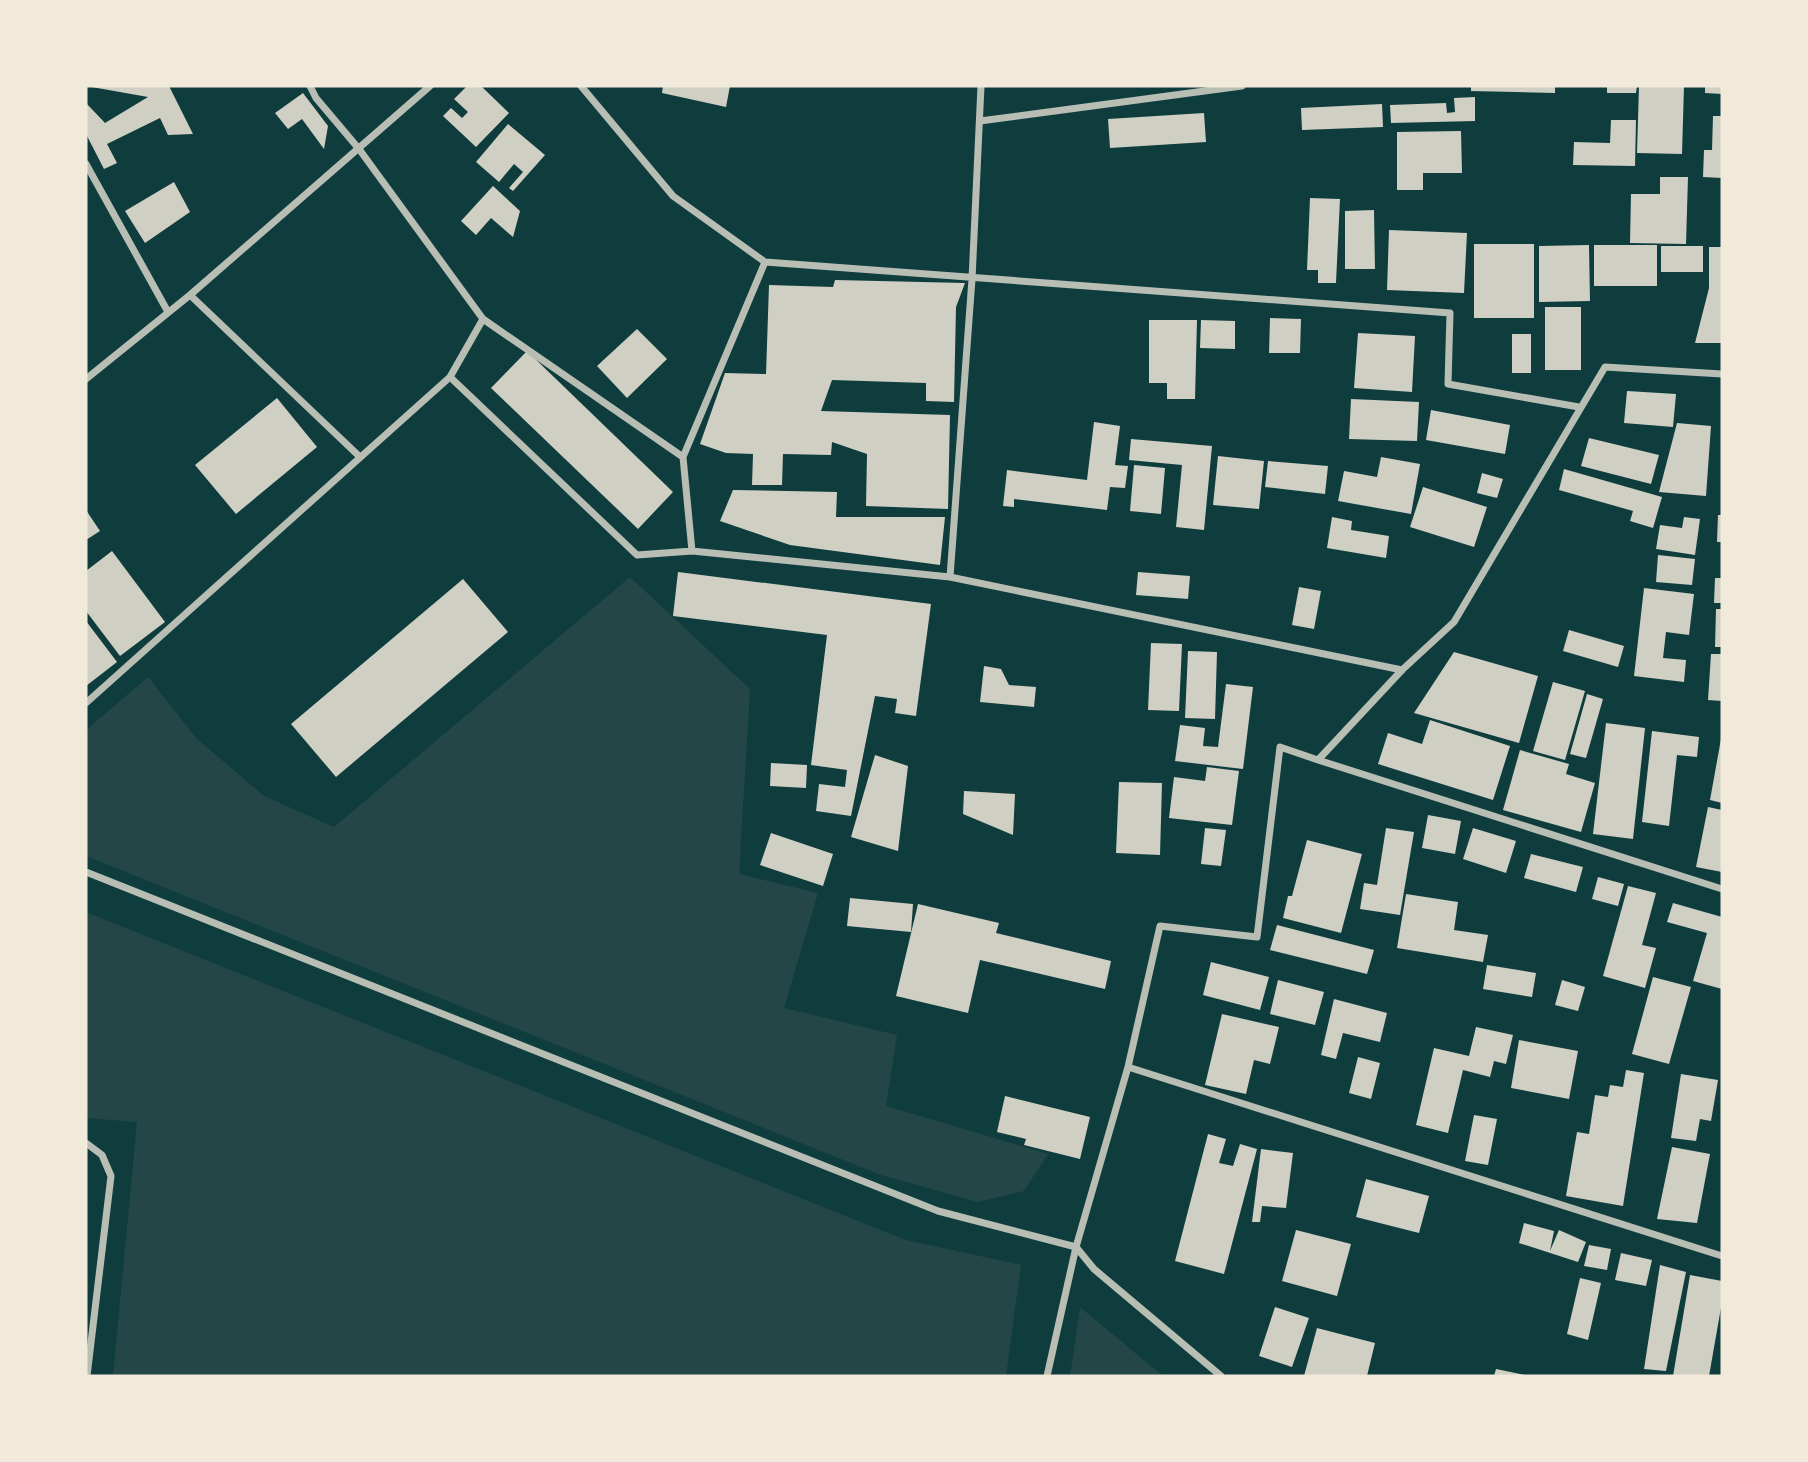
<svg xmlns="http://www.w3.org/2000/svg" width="1808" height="1462" font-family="'Zilla Slab',serif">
<rect width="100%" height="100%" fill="#0f3d3e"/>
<path fill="#244646" d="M630 577 750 689 739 874 818 893 784 1008 897 1035 886 1106 1048 1154 1024 1191 978 1202 881 1175 86 856V730L148 677 197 739 264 796 334 827Z
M86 912 906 1240 1021 1265 1006 1376H113L137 1122 86 1118Z
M1080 1307 1163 1376H1070Z"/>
<path fill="#cfcfc3" d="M86 86H169L193 134 168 135 160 118 107 144 117 163 104 169 86 134V103L105 123 148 97Z
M467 86H481L509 113 476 147 443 116 451 108 462 118 468 112 454 99Z
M663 86H730L726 107 662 93Z
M1471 86H1555V93L1471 91Z
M1607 86H1637L1636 93H1607Z
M1639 86H1684L1682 154 1637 153Z
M1705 86H1722V94L1705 93Z
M303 93 328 126 324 149 302 119 288 129 275 113Z
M1475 97V121L1391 123 1390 105 1446 103 1447 113 1455 112 1454 98Z
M1382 104 1383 127 1302 130 1301 108Z
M1204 113 1206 142 1110 148 1108 119Z
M1713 116H1722V178L1703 177 1704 150H1712Z
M1611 120H1636L1635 166 1573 165 1574 142 1610 143Z
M508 124 545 155 513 191 509 188 523 172 514 164 499 182 476 162Z
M1461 131 1462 173H1423V190H1397V132Z
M1660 177H1688L1686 244 1630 243 1631 194H1660Z
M174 182 190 212 145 243 125 211Z
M493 186 520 211 513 237 491 218 476 235 461 221Z
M1310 198 1340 199 1336 283H1318V270H1307Z
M1374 210 1375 269H1345V211Z
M1389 230 1467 233 1464 293 1387 290Z
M1474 244H1534V318H1474Z
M1589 245 1590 301 1539 302V246Z
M1594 245H1657V286H1594Z
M1661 246H1703V272H1661Z
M1709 247H1722V343H1695L1709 288Z
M835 280 965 283 956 307 954 402 926 401V383L832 380 821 411 950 415 948 509 866 506 867 454 832 442 831 455 783 454 782 485H752L753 454 726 453 700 444 725 373 766 374 769 285 833 287Z
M1545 307H1581V370H1545Z
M1270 318 1301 319 1300 353H1269Z
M1149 320H1197L1195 399H1167V383H1149Z
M1201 320 1235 321V349L1200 348Z
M637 329 667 359 627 398 597 366Z
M1358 333 1415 336 1412 392 1354 388Z
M1512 334H1531V373H1512Z
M527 351 673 492 638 529 491 388Z
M1627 391 1676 394 1673 427 1624 423Z
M277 398 317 447 236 514 195 465Z
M1351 399 1419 402 1417 441 1349 439Z
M1431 410 1510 425 1505 454 1426 440Z
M1094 422 1120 426 1115 465 1128 466 1125 488 1110 487 1107 510 1014 499V507L1003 506 1007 470 1087 480Z
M1677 423 1711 426 1706 496 1659 492Z
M1589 438 1659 455 1651 484 1581 466Z
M1131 439 1212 446 1204 530 1176 527 1182 465 1129 460Z
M1218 456 1264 461 1259 509 1213 505Z
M1381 457 1420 464 1411 514 1338 501 1344 471 1377 477Z
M1268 461 1328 466 1325 494 1265 487Z
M1134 465 1165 468 1161 514 1130 511Z
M1564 469 1662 497 1653 528 1630 521 1633 511 1559 490Z
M1482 473 1503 479 1497 498 1477 493Z
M1423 487 1487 507 1474 547 1410 527Z
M733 490 837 492 836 517H945L940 565 790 545 720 521Z
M86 510 100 531 86 540Z
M1718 515H1722V542H1717Z
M1332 517 1352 521 1351 530 1389 536 1386 558 1327 548Z
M1684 517 1700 519 1695 555 1656 549 1660 525 1682 528Z
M112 551 165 622 120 656 86 611V571Z
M1658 555 1695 559 1692 585 1656 582Z
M678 572 931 604 916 716 895 713 897 699 875 696 851 816 816 811 819 784 845 787 847 770 811 765 827 635 673 616Z
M1138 572 1190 576 1188 599 1136 595Z
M1715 578H1722V603H1714Z
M463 579 508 632 336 777 291 724Z
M1299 587 1321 591 1314 629 1292 625Z
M1644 588 1694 594 1689 635 1666 632 1663 658 1686 660 1684 682 1634 676Z
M1716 609H1722V647H1715Z
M86 621 117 662 86 686Z
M1569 630 1624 646 1618 667 1563 651Z
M1151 643 1182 644 1179 711 1148 710Z
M1188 651 1217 652 1215 719 1185 718Z
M1454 652 1538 676 1519 743 1414 713Z
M1711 654H1722V701L1708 700Z
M984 666 1001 669 1009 685 1036 687 1034 707 980 702Z
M1553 682 1585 691 1565 760 1533 751Z
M1226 684 1253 687 1243 769 1175 761 1180 725 1205 728 1203 746 1218 747Z
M1587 694 1603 699 1586 758 1570 754Z
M1430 720 1510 746 1493 800 1378 764 1388 733 1422 744Z
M1606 723 1645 728 1633 839 1593 834Z
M1652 731 1699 737 1697 757 1677 755 1669 826 1642 822Z
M1721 739H1722V803L1710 800Z
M1520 750 1569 764 1566 774 1595 783 1581 832 1503 810Z
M875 755 908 766 898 851 851 837Z
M771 763 807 765 806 788 770 786Z
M1207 767 1239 771 1232 825 1169 818 1174 777 1205 781Z
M1119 782 1162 783 1160 855 1116 853Z
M964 791 1015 794 1013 835 963 814Z
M1708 807 1722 810V872L1696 867Z
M1428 815 1461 821 1455 854 1422 848Z
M1205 828 1226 830 1221 866 1201 864Z
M1386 828 1414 832 1400 915 1360 909 1364 883 1377 885Z
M1473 828 1516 841 1506 873 1463 859Z
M771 833 833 854 823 886 760 865Z
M1307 840 1362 854 1341 933 1283 918 1288 896H1292Z
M1531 854 1583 867 1576 892 1524 878Z
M1598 877 1624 884 1618 906 1592 899Z
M1628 886 1656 893 1642 945 1656 948 1645 988 1603 976Z
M1406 894 1458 902 1454 930 1488 935 1483 962 1397 948Z
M850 898 913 904 911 932 847 926Z
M1673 903 1722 917V989L1693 981 1707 933 1667 922Z
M918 904 999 923 996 933 1111 961 1105 989 980 960 968 1013 896 996Z
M1277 925 1374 950 1367 974 1270 950Z
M1211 962 1269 977 1260 1010 1203 995Z
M1487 965 1536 973 1532 997 1483 989Z
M1653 977 1691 987 1669 1064 1632 1054Z
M1278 980 1324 992 1315 1025 1270 1014Z
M1562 980 1585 987 1578 1011 1555 1005Z
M1334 999 1387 1013 1380 1042 1343 1033 1336 1059 1321 1055Z
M1222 1014 1279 1027 1270 1064 1254 1060 1246 1094 1205 1085Z
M1476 1027 1513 1035 1506 1064 1494 1061 1490 1077 1463 1070 1448 1133 1416 1125 1434 1048 1469 1056Z
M1519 1040 1578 1051 1569 1099 1511 1088Z
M1358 1057 1380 1063 1371 1099 1349 1093Z
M1626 1070 1644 1073 1623 1206 1566 1196 1577 1132 1589 1134 1595 1095 1608 1097 1610 1085 1623 1087Z
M1681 1074 1718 1080 1711 1121 1700 1119 1696 1141 1671 1138Z
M1005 1096 1090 1117 1080 1159 1024 1145 1026 1139 997 1132Z
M1474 1115 1497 1119 1488 1165 1465 1161Z
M1208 1134 1226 1139 1219 1163 1233 1166 1240 1144 1257 1149 1224 1274 1175 1261Z
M1672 1147 1710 1154 1697 1223 1657 1219Z
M1261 1149 1293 1153 1286 1208 1262 1206 1260 1222H1252Z
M1366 1179 1429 1196 1419 1233 1356 1217Z
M1524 1223 1554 1231 1550 1251 1559 1230 1586 1242 1578 1262 1519 1243Z
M1296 1230 1351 1244 1337 1296 1282 1281Z
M1589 1245 1611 1249 1607 1270 1584 1266Z
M1621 1253 1652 1260 1646 1286 1615 1280Z
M1660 1265 1686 1272 1666 1371 1644 1369Z
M1690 1275 1722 1281V1302L1709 1376H1673Z
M1580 1278 1601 1283 1588 1340 1567 1334Z
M1275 1307 1309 1318 1292 1367 1259 1356Z
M1317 1328 1375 1343 1367 1376H1304Z
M1496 1369 1525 1375V1376H1494Z"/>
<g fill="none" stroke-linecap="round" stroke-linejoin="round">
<path stroke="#b8beb3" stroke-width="7" d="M310 86 316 98 359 149 483 319 683 457 692 551 950 577 1402 670
M581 86 673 196 765 262
M980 121 1242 86
M86 164 168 312
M190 295 360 457
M450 377 637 555 692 551
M86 379 190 295 430 86
M683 457 765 262 1450 313 1448 384 1579 407
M950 577 972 279 981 86
M86 703 450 377 483 319
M1318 760 1722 889
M86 872 938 1211 1076 1247 1128 1067 1160 926 1257 937 1280 747 1318 760 1402 670 1454 622 1605 367 1722 374
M1128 1067 1722 1256
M86 1143 102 1155 111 1176 87 1376
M1076 1247 1094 1269 1221 1376
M1047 1376 1076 1247"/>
</g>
<rect width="1808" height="1462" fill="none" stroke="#f1e9da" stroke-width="175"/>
</svg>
